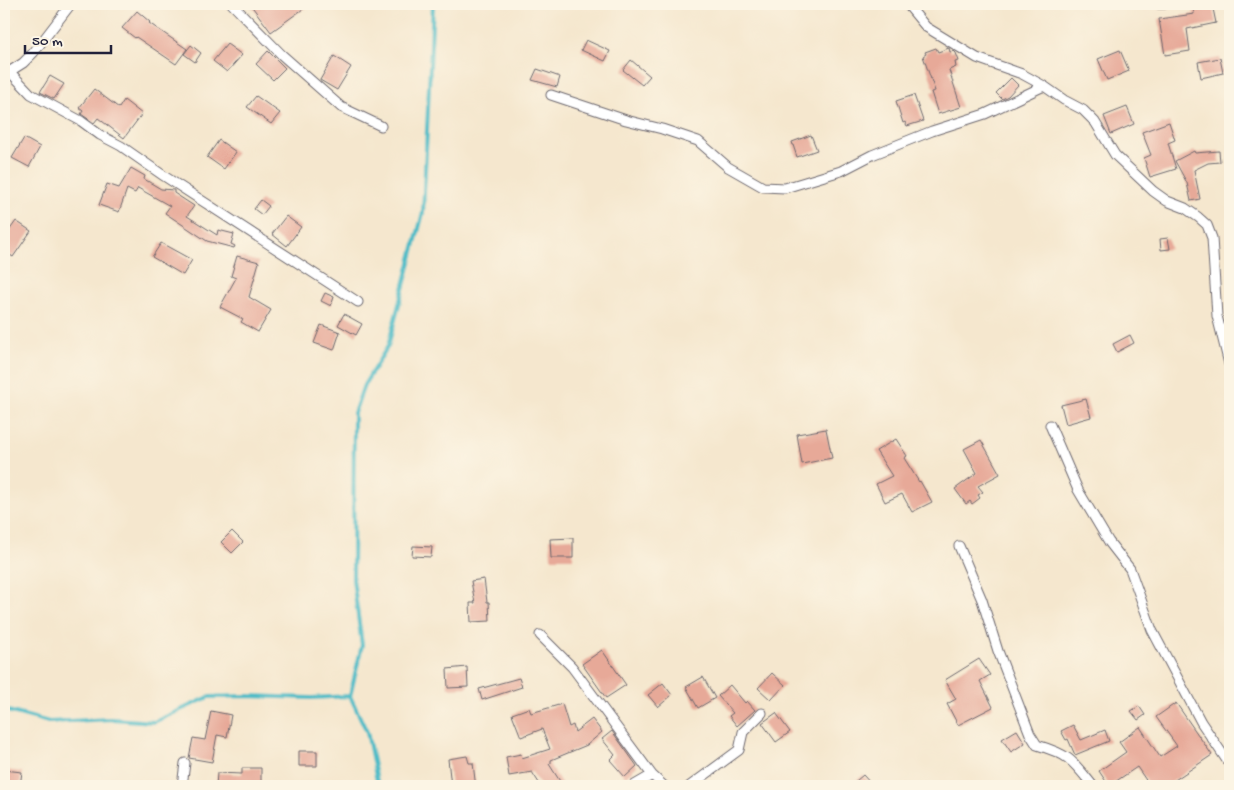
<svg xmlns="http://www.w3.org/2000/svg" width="1234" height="790" font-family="'Gochi Hand',sans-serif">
<rect width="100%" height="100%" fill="#fcf5e5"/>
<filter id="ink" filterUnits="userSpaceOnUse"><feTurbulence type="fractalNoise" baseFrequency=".02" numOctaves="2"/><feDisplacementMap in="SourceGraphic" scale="10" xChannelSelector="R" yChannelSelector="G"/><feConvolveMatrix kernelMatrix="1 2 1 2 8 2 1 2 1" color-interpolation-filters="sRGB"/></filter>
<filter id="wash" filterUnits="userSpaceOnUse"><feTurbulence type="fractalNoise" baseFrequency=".0096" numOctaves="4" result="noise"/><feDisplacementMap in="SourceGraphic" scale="20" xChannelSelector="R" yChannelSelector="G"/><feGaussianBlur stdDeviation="1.12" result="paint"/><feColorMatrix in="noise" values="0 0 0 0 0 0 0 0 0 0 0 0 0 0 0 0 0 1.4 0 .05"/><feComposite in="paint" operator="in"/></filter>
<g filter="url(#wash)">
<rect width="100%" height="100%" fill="#f5e7ce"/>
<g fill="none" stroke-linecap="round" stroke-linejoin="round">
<path stroke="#4fbcc7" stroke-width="4" d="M4 710 49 722 112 719 154 722 209 697 247 696 312 698 350 696
M378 786 367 732 350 696 362 645 353 579 354 413 364 385 388 346 423 213 433 4"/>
</g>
<g id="blocks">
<path fill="#e7a998" d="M250 4H310L271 32Z
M1198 4H1212L1216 23 1187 29 1190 51 1165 55 1159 19 1194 14 1193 5Z
M137 11 150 22 149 23 187 49 176 64 136 37 135 38 122 28Z
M586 40 610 51 605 61 581 50Z
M227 44 242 55 227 72 213 61Z
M191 45 201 53 195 62 184 54Z
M936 48 938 52 949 48 950 52 954 51 956 53 959 61 955 62 956 67 949 70 961 107 938 114 931 92 935 91 923 56 926 54 925 52Z
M1120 50 1129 71 1107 80 1098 59Z
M268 51 285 68 273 80 256 64Z
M334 56 351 67 337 90 320 80Z
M1220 58 1223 73 1201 78 1198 62Z
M631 60 650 76 642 85 623 70Z
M537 69 560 77 557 87 532 80Z
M50 76 64 84 54 99 40 92Z
M1011 78 1018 85 1008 96 1002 99 996 93Z
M94 89 119 108 124 100 142 114 124 138 98 118 94 123 81 114 83 111 79 108Z
M914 95 923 121 907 126 905 122 903 123 896 101Z
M256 96 280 113 271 124 247 107Z
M1127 107 1134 124 1111 134 1104 116Z
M1169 122 1175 140 1168 143 1176 169 1150 177 1144 158 1151 155 1142 132Z
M811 135 817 150 797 157 792 142Z
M24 138 40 147 29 167 12 158Z
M219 140 236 152 224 169 207 157Z
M1194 151 1195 153 1219 151 1220 162 1208 163 1194 170 1200 199 1191 201 1187 183 1175 161Z
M131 168 145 176 144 179 161 189 174 190V193L194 206 187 216 217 235 218 230 234 234 231 244 235 246 234 248 207 241 165 213 170 206 138 188 135 193 127 189 119 212 99 205 107 184 119 188Z
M261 200 269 206 262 215 254 209Z
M286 216 301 227 287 246 272 234Z
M16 221 31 231 13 257 4 251V238Z
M1168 238 1170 249 1161 250 1160 239Z
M161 243 192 260 183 275 152 257Z
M237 256 259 262 249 297 271 310 258 332 241 322 243 319 220 307 236 278 231 276Z
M325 293 334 297 331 306 321 301Z
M344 314 362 324 356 335 338 325Z
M321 325 340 332 334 350 314 343Z
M1130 335 1134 343 1117 352 1113 344Z
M1086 399 1091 417 1066 424 1061 405Z
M826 429 832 458 802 464 797 434Z
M896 439 907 456 904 458 919 482 920 481 932 502 912 512 902 494 885 502 876 484 892 476 876 451Z
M981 440 1000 474 978 486 983 492 978 495 980 498 972 504 970 501 966 504 955 489 977 473 964 449Z
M232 531 243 542 232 553 221 542Z
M573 538V558H551L550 539Z
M413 546 432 547 431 557 412 556Z
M484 579 487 602H489L490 621 471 622 470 603H475L471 581Z
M602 650 626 685 606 698 582 664Z
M979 659 990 675 980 681 993 707 958 725 947 704 956 699 945 680Z
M467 667 468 687 448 688 447 669Z
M772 673 785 685 771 700 758 688Z
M703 677 715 698 698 708 686 687Z
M519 678 522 687 482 700 479 689Z
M663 683 672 695 658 707 648 695Z
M730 685 745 703 747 701 755 710 737 726 729 716 733 713 718 696Z
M1176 703 1212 755 1166 786H1150L1137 767 1109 786 1099 771 1126 752 1119 742 1140 727 1160 757 1177 746 1156 717Z
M562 704 569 727 573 725 575 732 592 719 602 732 587 745 551 760V763L549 764 563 786H541L532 772 509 776 506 757 521 754 522 758 550 749 542 729 521 737 512 714 529 708 531 713Z
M1139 706 1145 715 1138 720 1131 711Z
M211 711 231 715 227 737 217 735 212 762 189 758 193 738 205 740Z
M776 713 790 732 776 742 762 723Z
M1073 725 1081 740 1105 730 1109 741 1075 755 1068 739 1066 740 1061 731Z
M1017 730 1025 743 1011 752 1002 739Z
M612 731 637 766 625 777 610 760 615 755 602 739Z
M299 751H317V766H299Z
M467 756 469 763H473L475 780 477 786H451L448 759Z
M242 768H261V786H216L217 773 242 774Z
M4 770 22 772 20 786H4Z
M863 775 873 786H850Z"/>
</g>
</g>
<g filter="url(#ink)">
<use href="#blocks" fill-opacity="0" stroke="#6c676e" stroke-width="1"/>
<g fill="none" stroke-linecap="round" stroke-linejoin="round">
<g stroke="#6c676e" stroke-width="11">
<path id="street" d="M232 4 282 55 341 107 381 126
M1159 4H1164
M9 71 31 94 81 121 100 135 121 146 164 176 358 302
M4 75 23 63 34 52 71 4
M1044 86 1064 100 1083 110 1095 122 1115 155 1153 191 1167 201 1185 208 1198 217 1207 225 1212 238 1217 316 1230 368
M551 95 626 120 662 129 698 141 728 167 763 187 785 188 841 171 872 155 932 131 985 114 1044 86 1022 74 977 58 926 27 907 4
M1050 425 1078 490 1109 542 1130 569 1152 630 1201 722 1230 765
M959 546 982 600 998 651 1030 734 1037 745C1070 755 1072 760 1093 786
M540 635 572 667 652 775
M182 786 185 763
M633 786 652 775 664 786
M690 786 739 750 743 732 762 713"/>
</g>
<use href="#street" stroke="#fff" stroke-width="9"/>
</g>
</g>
<rect width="1234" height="790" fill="none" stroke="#fcf5e5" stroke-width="20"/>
<path d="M25 45v8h86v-8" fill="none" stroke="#22223b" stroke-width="2.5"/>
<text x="32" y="45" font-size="15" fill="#22223b" stroke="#fcf5e5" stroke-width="4" paint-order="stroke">50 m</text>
</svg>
